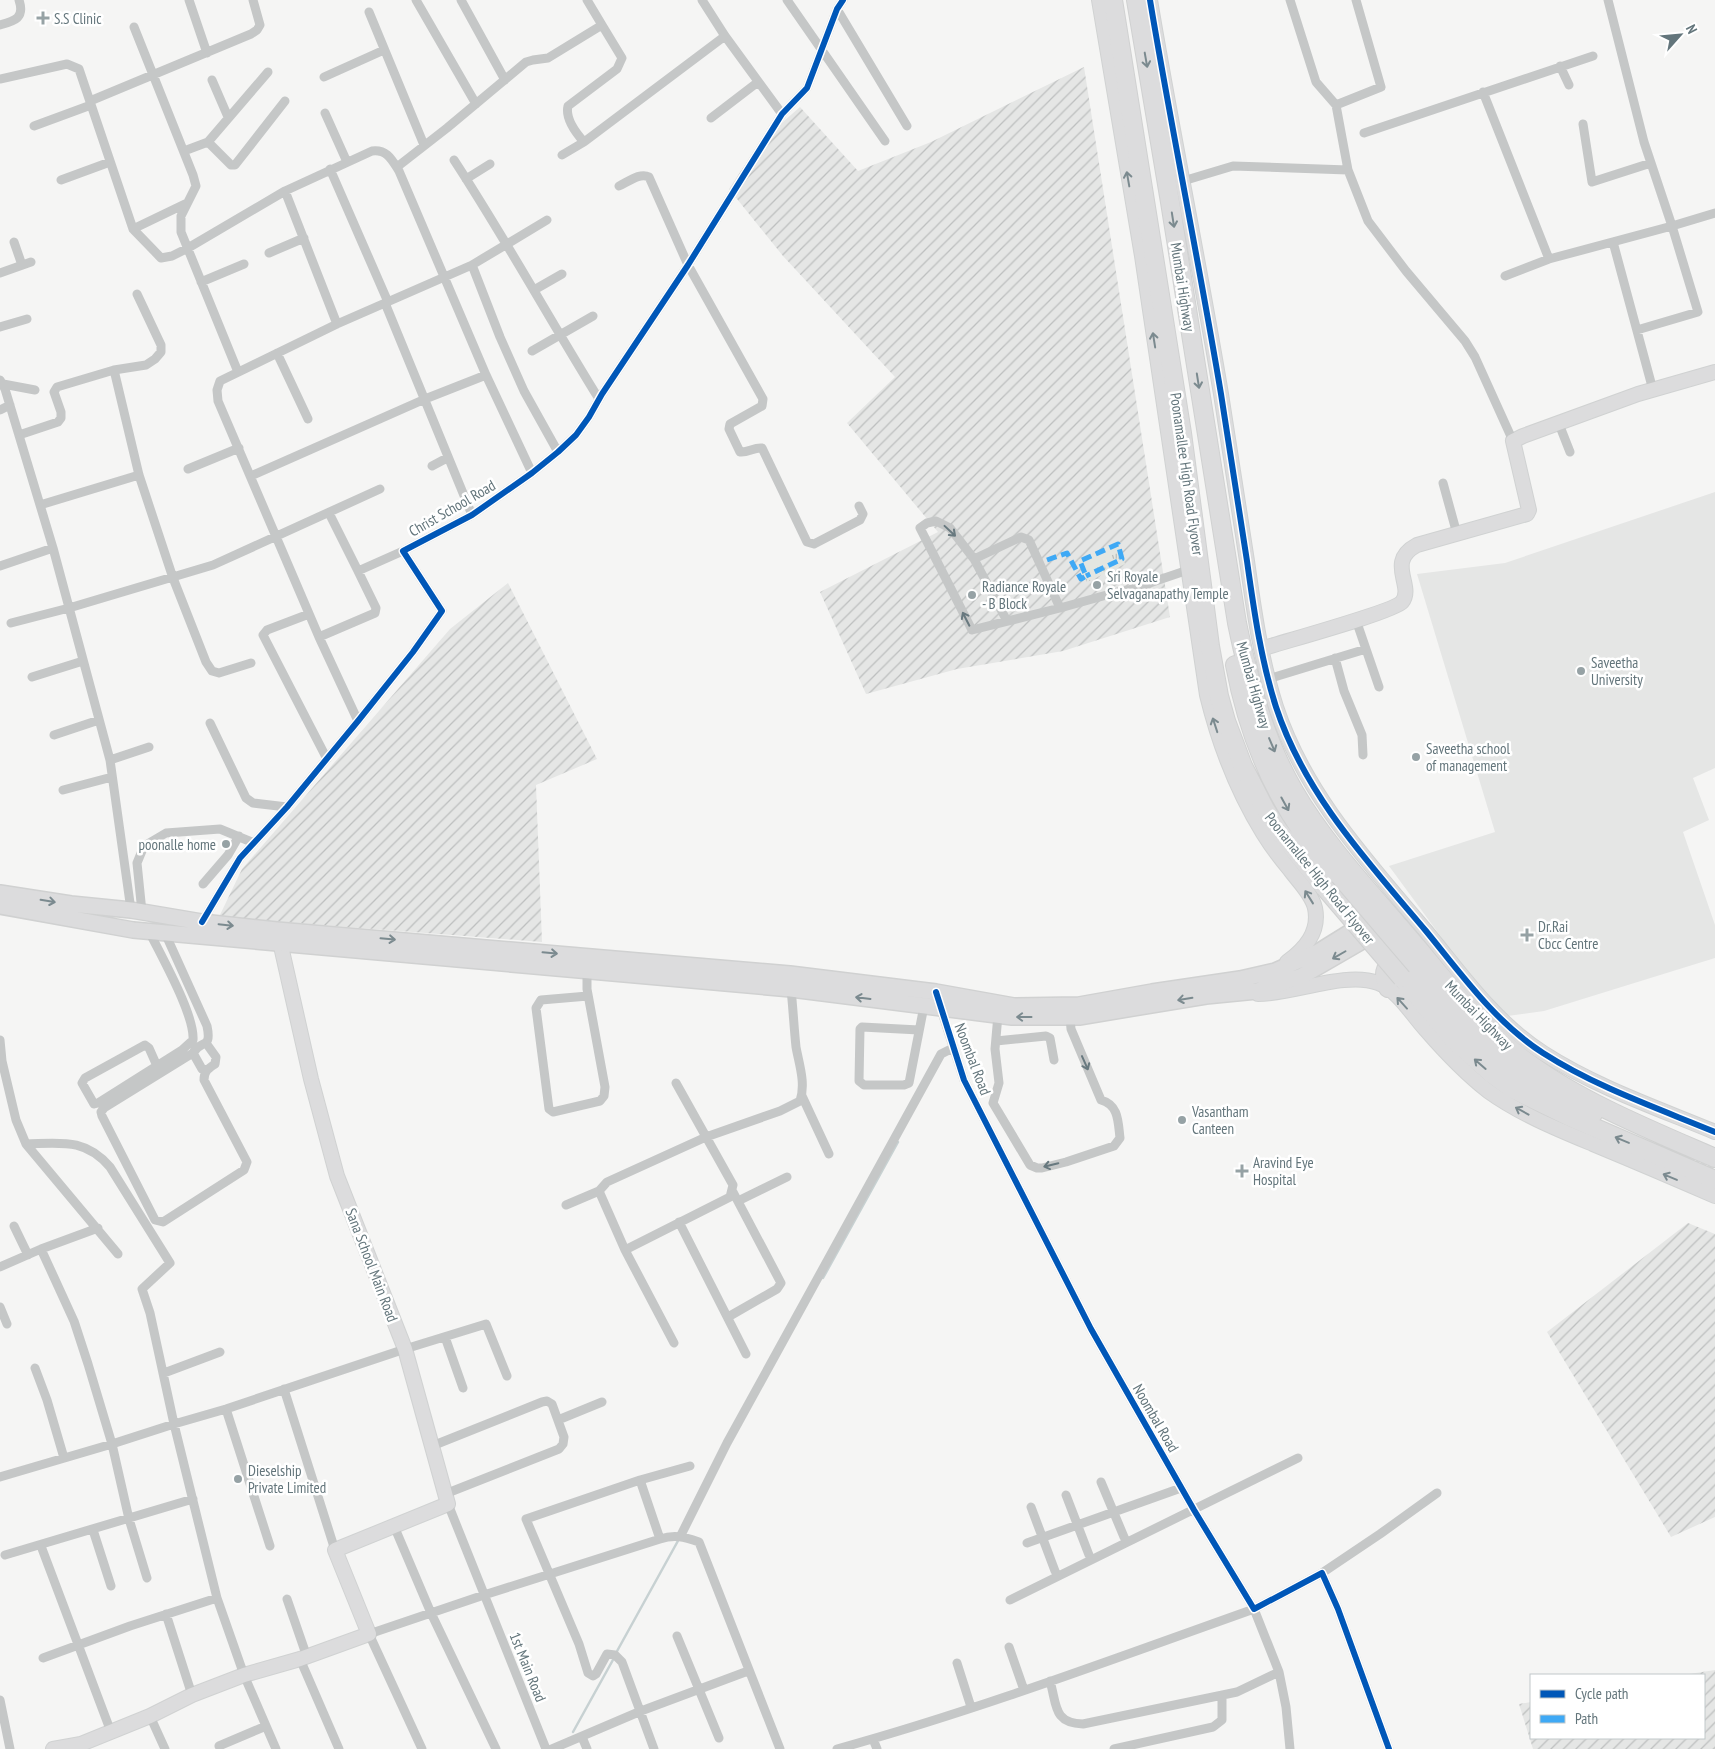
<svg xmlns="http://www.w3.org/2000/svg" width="1715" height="1749" font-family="'PT Sans Narrow',sans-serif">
<defs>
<pattern id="industrial-furrows" width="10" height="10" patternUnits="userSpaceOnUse" patternTransform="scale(1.25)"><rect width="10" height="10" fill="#e5e6e5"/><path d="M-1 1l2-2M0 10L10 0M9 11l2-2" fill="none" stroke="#bdbfbf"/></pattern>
<pattern id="park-tufts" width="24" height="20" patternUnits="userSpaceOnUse" patternTransform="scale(1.25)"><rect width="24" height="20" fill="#e4e6e1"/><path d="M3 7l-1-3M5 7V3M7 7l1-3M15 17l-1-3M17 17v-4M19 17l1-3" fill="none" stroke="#bcbfbb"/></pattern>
</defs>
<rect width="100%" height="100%" fill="#f5f5f4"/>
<path fill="#e5e6e5" d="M1715 492V768L1693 778 1709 820 1683 832 1715 925V958L1544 1011 1500 1017 1389 866 1495 832 1417 574 1505 563Z"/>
<path fill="url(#industrial-furrows)" d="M1084 67 1170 617 1063 651 957 669 866 694 820 592 938 532 847 423 895 377 783 256 729 189 760 142 800 107 858 171 931 142Z
M508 583 597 759 536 785 542 942 219 917 242 869 450 629Z
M1688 1223 1715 1234V1517L1671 1537 1547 1332Z
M1715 1670V1749H1533L1519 1704 1531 1702V1738H1704V1675H1683Z"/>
<path fill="url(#park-tufts)" d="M1118 542 1125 564 1087 582 1078 560Z"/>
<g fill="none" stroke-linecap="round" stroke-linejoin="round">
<path stroke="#c7d1d2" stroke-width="2.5" d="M823 1278 898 1142
M616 1653 679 1539
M573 1732 614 1658"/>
<g stroke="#d0d2d2" stroke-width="16">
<path id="secondary" d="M1099 0 1142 256 1207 695C1219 744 1237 791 1263 833 1271 846 1280 858 1290 870 1298 881 1312 894 1315 908 1320 932 1305 949 1287 962
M1150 0C1172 132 1199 262 1221 394 1230 450 1238 505 1247 561 1254 611 1261 660 1276 707 1305 795 1368 862 1426 931 1462 975 1495 1022 1543 1053 1596 1087 1657 1108 1715 1132
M1261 649C1282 642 1393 612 1402 602 1415 586 1385 562 1417 545L1527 514 1529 510 1513 441 1523 436 1638 394 1715 372
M1258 994C1294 994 1345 971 1378 983 1398 990 1412 1015 1426 1030 1445 1052 1465 1073 1488 1091 1520 1114 1557 1129 1593 1144 1634 1161 1674 1178 1715 1196
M53 1749 81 1744 150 1716 192 1695 244 1675 300 1659 369 1634 335 1550 448 1504 405 1349 337 1176 311 1079 278 933"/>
</g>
<g stroke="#d0d1d1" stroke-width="18">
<path id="primary" d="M0 893 71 904 131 910 202 922 277 930 790 974 936 992 1014 1006 1079 1005 1152 992 1240 979 1275 971 1318 952 1368 921
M0 906 133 930 791 989 1012 1017H1079L1206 996 1257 991 1302 976 1378 932"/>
</g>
<g stroke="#d0d1d1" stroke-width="20">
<path id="highway" d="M1113 0 1182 433 1210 646 1219 696 1226 721 1243 766 1265 809 1279 831 1325 888
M1136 0 1170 202 1237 623C1249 681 1264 739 1294 791 1325 845 1375 897 1415 945 1450 986 1483 1030 1527 1062 1581 1102 1653 1131 1715 1158
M1235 665C1246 724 1268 783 1303 833 1330 871 1361 906 1391 942 1425 982 1457 1026 1497 1060 1525 1083 1560 1101 1593 1114
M1402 978 1454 1040 1492 1074 1511 1088 1570 1117 1715 1180
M1388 988C1382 973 1384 961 1403 962"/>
</g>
<path stroke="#c5c7c7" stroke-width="9" d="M189 0 207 53
M416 0 476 104
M461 0 505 80
M702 0 725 36 782 114
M787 0 885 141
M1290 0 1316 82 1336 105
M1608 0 1644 142 1672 226 1715 213
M837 9 907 126
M369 12 424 145
M0 25C15 21 25 18 19 0
M602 25 622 58 617 69 568 106C565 118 576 133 584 142L725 36
M134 27 193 175 196 186 181 216V232L238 372
M1560 66 1569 85
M324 77 384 50
M0 79 67 64 79 69 133 229 161 258 172 256 188 248 285 191 372 151C387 149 392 160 399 171L486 375 532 473
M212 80 228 117
M1483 92 1549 259
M90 101 251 34 257 30 260 25 253 0
M325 113 347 162
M711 118 758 82
M1583 124 1592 182 1651 163
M34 126 91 105
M1364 133 1593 56
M208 142 231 165H235L285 101
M184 151 208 142 268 72
M562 155 584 142
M454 160C505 238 550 320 599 399
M397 167 447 128 526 62 533 60 548 58 602 25 587 0
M330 169 388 302
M1348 170 1368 221 1406 271 1465 341 1475 357 1513 441
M466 179 490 164
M61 180 110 162
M1183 181 1233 166 1348 170 1336 105 1381 87 1356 0
M619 186C628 182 640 172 649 177L688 265 763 399 762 406 730 424 729 429 740 452C748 453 754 447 762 448L807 542 814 544 860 520 863 514 859 506
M285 191 337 324
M133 229 187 203
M14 242 22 265
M1613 242 1653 390
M269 253 304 238
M472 265 500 337 524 391 558 452
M0 273 31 262
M1505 276 1549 259 1672 226 1698 312 1637 330
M201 282 244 264
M534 290 562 274
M385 303 472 515
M0 327 27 319
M532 351 593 316
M277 353 308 419
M114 370 139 475 173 578 206 662 212 671 219 673 251 663
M0 380 5 389 53 548 110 760 131 910
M3 384 35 390
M0 410 10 405
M1559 424 1570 452
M19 435 58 422 61 418V412L54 392 57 387 114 370 146 365 155 359 161 352V345L137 294
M432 466 447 458
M188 469 239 448
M251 476 425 399 486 375
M1443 483 1457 534
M40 505 139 475
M329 513 358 571 403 551
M974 559 1021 537 1029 540 1060 608 1121 591 1129 590 1188 570
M0 566 53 548
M309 614 267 630 263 635 327 759
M1356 620 1379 687
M1007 621 974 559 950 528 936 521 927 523 920 528 972 630 1060 608
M11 623 69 608 213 565 380 489
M319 637 375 613 376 608 358 571
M1335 658 1344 691 1362 735 1363 755
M32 677 83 661
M1268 679 1366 649
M358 721 319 637 218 401 217 390 220 381 337 324 472 265 547 220
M210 723 246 798 253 803 287 807
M54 735 99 720
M110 760 149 747
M63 790 112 777
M203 884 228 855 239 836
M142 912 137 863 144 846 166 833 220 829 254 843
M202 922 240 858 287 807 358 721 413 652 442 611 403 551 472 515 532 473 558 452 576 435 589 417 602 394 688 265 782 114 807 88 837 9 843 0
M149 931C161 956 195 1015 193 1040L182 1050 98 1103 94 1104 82 1083 85 1078 145 1045 149 1048 157 1066
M165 933 207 1026C212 1050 201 1039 193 1053L104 1108 101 1112 102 1116 155 1220 163 1222 244 1170 247 1162 204 1080C204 1071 208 1069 215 1064L216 1057 206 1043
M587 971V989L605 1087 604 1096 600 1101 553 1112 549 1109 536 1008 541 1000 588 996
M940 1006 964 1080 1091 1329 1194 1510 1254 1609 1322 1573 1338 1609 1389 1749
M998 1015 995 1049 999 1083 993 1103 1030 1165 1037 1168H1042L1066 1162 1114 1146 1120 1138C1118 1122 1119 1105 1101 1100L1071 1029 1070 1017
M919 1030 862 1027 860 1029 859 1081 864 1085H904L909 1083 924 1006
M0 1040 2 1061 16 1120 26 1144 118 1254
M996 1041 1046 1036 1050 1038 1054 1060
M193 1053 202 1069 207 1070
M802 1096 829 1154
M26 1144C61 1143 85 1138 110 1167L170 1263 142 1289 150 1313 174 1424 217 1598 244 1675 276 1749
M599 1191 607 1182 706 1137 780 1111 800 1101C806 1083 799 1064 796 1047 794 1028 793 1008 791 989
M738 1201 787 1177
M566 1205 599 1191 625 1250 674 1343
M679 1222 746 1354
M14 1226 28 1255
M41 1249 74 1321 88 1364 112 1444 129 1519 147 1578
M625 1250 730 1197 733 1185 676 1083
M0 1267 41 1249 98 1228
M0 1307 7 1324
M728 1317 777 1289 781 1283 733 1192
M445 1337 463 1388
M35 1368 47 1400 64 1458
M164 1373 220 1352
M284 1389 335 1550
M226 1409 270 1546
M558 1420 602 1402
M432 1446 542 1402 547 1401 552 1404 564 1437 563 1444 559 1449 445 1494
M0 1477 112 1444 174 1424 226 1409 405 1349 486 1324 507 1376
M640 1480 690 1466
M1101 1482 1124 1537
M1066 1495 1089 1555
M448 1504 546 1749
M1031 1507 1055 1571
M394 1526 431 1613 496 1749
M93 1530 111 1586
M681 1535 727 1443 941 1054 953 1048
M1027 1543 1181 1488
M41 1546 111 1732
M5 1555 193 1499
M1322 1573 1380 1534 1437 1493
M287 1599 307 1657
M1010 1600 1298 1458
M166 1614 192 1695
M677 1636 719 1738
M1009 1647 1024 1690
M43 1658 130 1626 217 1598
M300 1659 339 1749
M957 1663 971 1707
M1050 1681C1057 1705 1053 1723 1083 1724L1237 1692 1279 1672
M0 1700 10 1749
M150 1716 165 1749
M582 1737 587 1749
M873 1739 877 1749
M219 1746 266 1726
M422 1749 369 1634 484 1595 660 1539C675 1534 684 1537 699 1542L780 1749
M552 1749 641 1711 748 1671
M654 1749 622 1662 615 1655 607 1654 596 1674 593 1676 588 1673 579 1644 526 1519 640 1480 660 1539
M837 1749C978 1710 1116 1658 1254 1609L1279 1672 1286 1707 1290 1749
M1114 1749 1213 1727 1222 1720V1695"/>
<use href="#secondary" stroke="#dcdcdd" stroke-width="14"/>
<use href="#primary" stroke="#dcdcdd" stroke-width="15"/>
<use href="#highway" stroke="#dcdcdd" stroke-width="18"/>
<g stroke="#d0d1d1" stroke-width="20" stroke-linecap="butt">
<path id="highway-bridge" d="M1325 888 1402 978"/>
</g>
<use href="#highway-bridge" stroke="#dcdcdd" stroke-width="18"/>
<path stroke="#3fa9f5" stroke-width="5" stroke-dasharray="10 5" stroke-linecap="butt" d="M1047 560 1067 553 1081 579 1086 576 1080 561 1118 544 1122 559 1086 576"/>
<g stroke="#fff" stroke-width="9">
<path id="cycleway" d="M1150 0C1172 132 1199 262 1221 394 1230 450 1238 505 1247 561 1254 611 1261 660 1276 707 1305 795 1368 862 1426 931 1462 975 1495 1022 1543 1053 1596 1087 1657 1108 1715 1132
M202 922 240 858 287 807 358 721 413 652 442 611 403 551 472 515 532 473 558 452 576 435 589 417 602 394 688 265 782 114 807 88 837 9 843 0
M936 992 964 1080 1091 1329 1194 1510 1254 1609 1322 1573 1338 1609 1389 1749"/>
</g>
<use href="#cycleway" stroke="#0057b8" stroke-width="6"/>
</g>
<defs><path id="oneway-shaft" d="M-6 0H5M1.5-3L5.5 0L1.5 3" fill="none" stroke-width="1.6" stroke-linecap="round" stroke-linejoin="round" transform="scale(1.25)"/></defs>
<g stroke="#7b8a8f">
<use href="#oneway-shaft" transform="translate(1146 60) rotate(80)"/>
<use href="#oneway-shaft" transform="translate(1128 179) rotate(-100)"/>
<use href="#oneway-shaft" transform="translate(1173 220) rotate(81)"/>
<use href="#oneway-shaft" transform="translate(1154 340) rotate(-99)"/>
<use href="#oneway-shaft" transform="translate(1198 381) rotate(81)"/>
<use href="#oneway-shaft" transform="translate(1215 725) rotate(-108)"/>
<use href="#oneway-shaft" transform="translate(1272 745) rotate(67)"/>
<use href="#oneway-shaft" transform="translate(1285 804) rotate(61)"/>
<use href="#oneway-shaft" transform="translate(1309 897) rotate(-122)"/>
<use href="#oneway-shaft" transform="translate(48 901) rotate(9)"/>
<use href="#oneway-shaft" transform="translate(226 925) rotate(6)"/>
<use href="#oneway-shaft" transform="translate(388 939) rotate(5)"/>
<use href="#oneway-shaft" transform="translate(550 953) rotate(5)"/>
<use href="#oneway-shaft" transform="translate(1339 955) rotate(150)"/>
<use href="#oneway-shaft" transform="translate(863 998) rotate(-173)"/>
<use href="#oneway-shaft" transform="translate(1185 999) rotate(171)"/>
<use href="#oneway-shaft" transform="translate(1402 1003) rotate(-132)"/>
<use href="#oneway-shaft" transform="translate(1024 1017) rotate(-180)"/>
<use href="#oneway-shaft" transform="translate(1480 1064) rotate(-139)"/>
<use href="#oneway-shaft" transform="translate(1522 1111) rotate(-151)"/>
<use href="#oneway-shaft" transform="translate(1622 1140) rotate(-157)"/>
<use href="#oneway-shaft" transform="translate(1670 1177) rotate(-157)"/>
</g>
<g stroke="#68797f">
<use href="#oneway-shaft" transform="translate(950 531) rotate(43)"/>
<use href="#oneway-shaft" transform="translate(966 619) rotate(-117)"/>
<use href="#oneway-shaft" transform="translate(1085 1063) rotate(66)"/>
<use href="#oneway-shaft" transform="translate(1051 1165) rotate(167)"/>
</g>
<g fill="#96a2a5" stroke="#fff" stroke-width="2">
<path d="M40.5 10.5h5v5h5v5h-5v5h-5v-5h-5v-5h5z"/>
<circle cx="1097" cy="585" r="5"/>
<circle cx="972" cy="595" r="5"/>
<circle cx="1581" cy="671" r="5"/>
<circle cx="1416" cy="757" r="5"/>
<circle cx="226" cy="844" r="5"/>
<path d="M1524.5 927.5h5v5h5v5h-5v5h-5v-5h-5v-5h5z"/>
<circle cx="1182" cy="1120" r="5"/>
<path d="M1239.5 1163.5h5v5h5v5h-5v5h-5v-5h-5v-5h5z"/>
<circle cx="238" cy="1479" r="5"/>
</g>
<g text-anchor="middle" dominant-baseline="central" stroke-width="5" stroke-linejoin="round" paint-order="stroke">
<g font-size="15" fill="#63757b" stroke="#fff" text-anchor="start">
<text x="54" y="18">S.S Clinic</text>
<text x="1107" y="576">Sri Royale<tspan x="1107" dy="17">Selvaganapathy Temple</tspan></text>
<text x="982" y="586">Radiance Royale<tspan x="982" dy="17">- B Block</tspan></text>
<text x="1591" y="662">Saveetha<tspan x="1591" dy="17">University</tspan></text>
<text x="1426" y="748">Saveetha school<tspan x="1426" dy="17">of management</tspan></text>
<text x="216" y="844" text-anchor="end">poonalle home</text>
<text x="1538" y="926">Dr.Rai<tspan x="1538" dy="17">Cbcc Centre</tspan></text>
<text x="1192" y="1111">Vasantham<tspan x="1192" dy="17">Canteen</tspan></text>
<text x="1253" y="1162">Aravind Eye<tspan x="1253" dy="17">Hospital</tspan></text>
<text x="248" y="1470">Dieselship<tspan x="248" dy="17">Private Limited</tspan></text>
</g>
<g font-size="15" fill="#63757b" stroke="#fff">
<text transform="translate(1183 287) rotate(81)">Mumbai Highway</text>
<text transform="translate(1187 474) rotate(82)">Poonamallee High Road Flyover</text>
<text transform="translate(452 508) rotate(-30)">Christ School Road</text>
<text transform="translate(1254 685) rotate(74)">Mumbai Highway</text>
<text transform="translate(1320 878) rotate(51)">Poonamallee High Road Flyover</text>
<text transform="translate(1479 1015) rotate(46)">Mumbai Highway</text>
<text transform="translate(973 1059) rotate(69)">Noombal Road</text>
<text transform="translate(372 1265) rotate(69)">Sana School Main Road</text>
<text transform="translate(1156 1418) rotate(60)">Noombal Road</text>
<text transform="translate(528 1667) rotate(68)">1st Main Road</text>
</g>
</g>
<rect x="1530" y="1674" width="175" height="65" fill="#ffffff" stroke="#c1c8ca"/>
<rect x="1540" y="1690" width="25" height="8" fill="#0057b8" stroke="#c1c8ca"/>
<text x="1575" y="1699" font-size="15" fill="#63757b">Cycle path</text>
<rect x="1540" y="1715" width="25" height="8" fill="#3fa9f5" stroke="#c1c8ca"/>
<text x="1575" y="1724" font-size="15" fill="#63757b">Path</text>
<g transform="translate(1680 35) rotate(63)" stroke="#ffffff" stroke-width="4" paint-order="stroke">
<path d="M0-4L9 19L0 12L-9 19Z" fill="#63757b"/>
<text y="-8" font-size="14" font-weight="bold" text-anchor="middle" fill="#63757b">N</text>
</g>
</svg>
